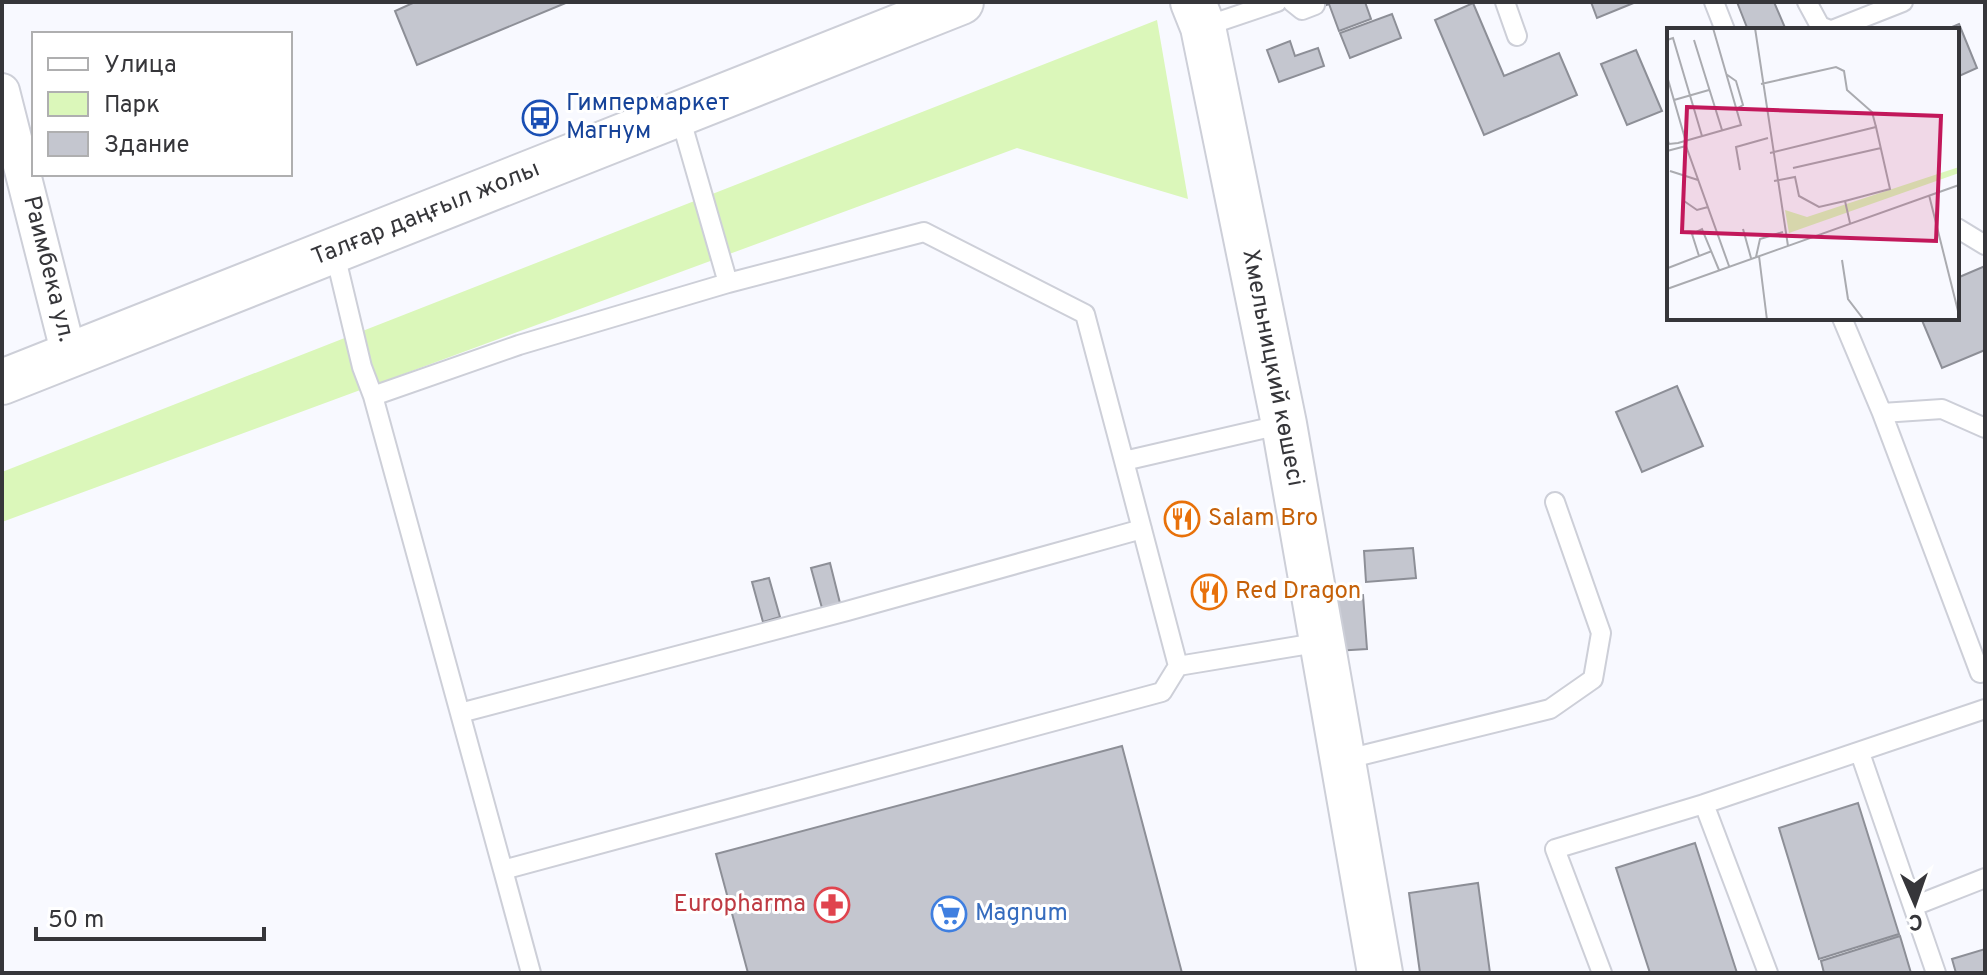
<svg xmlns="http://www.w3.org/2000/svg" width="1987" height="975" font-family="Overpass,sans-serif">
<rect width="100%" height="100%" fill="#f8f9ff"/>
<path fill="#dbf7ba" d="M1157 20 1188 199 1017 148 2 522V472Z"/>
<path fill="#c4c6cf" stroke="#8d8f97" stroke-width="2" d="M415 2H568L417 65 395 11Z
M1314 2H1365L1371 19 1339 31 1329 4 1316 9Z
M1591 2H1636L1597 18Z
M1737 2H1774L1786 30H1748Z
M1473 3 1504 76 1559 53 1577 95 1484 135 1435 20Z
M1392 14 1401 38 1350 58 1340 33Z
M1959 24 1977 68 1957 77V30H1945Z
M1290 41 1295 56 1318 48 1324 66 1279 82 1267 50Z
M1636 50 1662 111 1627 125 1601 64Z
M1985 266V350L1942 368 1921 318H1957V278Z
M1677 386 1703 446 1642 472 1616 412Z
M1413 548 1416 578 1366 582 1364 551Z
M830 563 840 603 822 608 811 568Z
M769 578 780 617 763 622 752 582Z
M1363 595 1367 649 1335 651 1330 598Z
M1122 746 1182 973H748L716 854Z
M1858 803 1899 934 1819 959 1779 828Z
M1695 843 1737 973H1650L1616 868Z
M1478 883 1490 973H1420L1409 893Z
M1900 936 1911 973H1824L1821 961Z
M1985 949V973H1956L1952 959Z"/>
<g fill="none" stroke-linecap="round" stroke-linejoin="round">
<g stroke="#cdcfd8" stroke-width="22">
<path id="lane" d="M1292 2 1302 10 1315 5
M1505 2 1517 36
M1714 2 1725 30
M1807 2 1820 26 1830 30
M1203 27 1277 2
M1832 30 1903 2
M679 113 728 283 519 345 373 396 503 870 1162 692 1178 666 1322 642
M1957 228 1985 245
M334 250 362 367 373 396
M728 283 924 232 1085 314 1124 461 1284 424
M1842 318 1882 413 1980 673 1985 672
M1882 413 1942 409 1985 428
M1124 461 1178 666
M460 713 847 611 1142 529
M1860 753 1936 973
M1343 760 1550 709 1593 679 1601 633 1555 502
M1704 804 1768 973
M503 870 531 973
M1914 906 1985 878
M1602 973 1555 849 1704 804 1985 709"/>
</g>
<g stroke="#cdcfd8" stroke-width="38">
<path id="street" d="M2 91 69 355"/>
</g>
<g stroke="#cdcfd8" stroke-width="48">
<path id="secondary" d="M1193 2 1203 27 1284 424 1380 973"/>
</g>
<g stroke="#cdcfd8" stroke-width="48">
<path id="primary" d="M2 382 961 2"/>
</g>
<use href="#lane" stroke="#fff" stroke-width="18"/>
<use href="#street" stroke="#fff" stroke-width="34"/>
<use href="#secondary" stroke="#fff" stroke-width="44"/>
<use href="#primary" stroke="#fff" stroke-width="44"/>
</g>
<defs>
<g id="bus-ring" transform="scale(1.8)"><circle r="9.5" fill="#fff" stroke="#1a4fb4" stroke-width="1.5"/><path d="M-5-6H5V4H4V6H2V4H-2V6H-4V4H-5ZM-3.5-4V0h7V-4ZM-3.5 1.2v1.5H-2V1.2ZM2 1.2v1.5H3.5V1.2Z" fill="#1a4fb4"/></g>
<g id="restaurant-ring" transform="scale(1.8)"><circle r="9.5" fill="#fff" stroke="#e8710a" stroke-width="1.5"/><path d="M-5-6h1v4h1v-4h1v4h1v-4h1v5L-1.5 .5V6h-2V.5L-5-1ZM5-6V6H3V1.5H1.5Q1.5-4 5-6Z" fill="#e8710a"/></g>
<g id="pharmacy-ring" transform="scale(1.8)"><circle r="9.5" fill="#fff" stroke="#e0444e" stroke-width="1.5"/><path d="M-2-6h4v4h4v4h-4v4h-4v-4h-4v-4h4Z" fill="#e0444e"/></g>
<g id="supermarket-ring" transform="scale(1.8)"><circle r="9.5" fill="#fff" stroke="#3f7fe0" stroke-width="1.5"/><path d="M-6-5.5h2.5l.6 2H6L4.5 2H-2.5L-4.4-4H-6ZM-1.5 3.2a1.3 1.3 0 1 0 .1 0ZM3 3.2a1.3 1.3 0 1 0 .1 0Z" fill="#3f7fe0"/></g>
</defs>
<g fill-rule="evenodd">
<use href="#bus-ring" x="540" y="118"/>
<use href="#restaurant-ring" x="1182" y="519"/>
<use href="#restaurant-ring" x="1209" y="592"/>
<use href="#pharmacy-ring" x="832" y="905"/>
<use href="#supermarket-ring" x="949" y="914"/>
</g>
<g text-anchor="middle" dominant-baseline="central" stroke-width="6" stroke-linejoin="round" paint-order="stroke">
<g font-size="24" fill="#164399" stroke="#fff" text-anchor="start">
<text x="566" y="104">Гимпермаркет<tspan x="566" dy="28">Магнум</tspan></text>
</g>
<g font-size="24" fill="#36363a" stroke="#fff">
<text transform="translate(426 214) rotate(-22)">Талғар даңғыл жолы</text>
<text transform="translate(48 269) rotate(76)">Раимбека ул.</text>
<text transform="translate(1272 368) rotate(79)">Хмельницкий көшесі</text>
</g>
<g font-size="24" fill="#c56008" stroke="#fff" text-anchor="start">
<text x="1208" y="519">Salam Bro</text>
<text x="1235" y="592">Red Dragon</text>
</g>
<g font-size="24" fill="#be3a42" stroke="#fff" text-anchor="end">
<text x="806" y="905">Europharma</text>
</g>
<g font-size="24" fill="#366cbe" stroke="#fff" text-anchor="start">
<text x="975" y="914">Magnum</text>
</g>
</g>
<g transform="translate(1667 28)">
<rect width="292" height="292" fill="#f8f9ff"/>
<path d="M292 139V145L122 205 118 182 140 189Z" fill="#dbf7ba"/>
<path fill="none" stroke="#aaabb0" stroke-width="2" d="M88 0 121 218M0 12 6 10 35 108M27 12 55 102M59 46 69 53 76 77 69 81M0 48 19 114M94 56 169 39 177 43 180 62 205 84 209 99M7 72 42 62M0 110 2 116 11 115 74 97 46 0M0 123 19 118 62 238M103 125 209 99 223 161 178 173 183 195M126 140 214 120M73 142 69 119 101 110M3 143 31 152M107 153 128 149 132 168 152 179 178 173M262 167 292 287M17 173 30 182 41 179M76 201 84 230M32 228 25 206 35 201 52 242M92 228 100 292M89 229 93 211 116 204M175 232 181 271 197 292M1 240 45 223M0 261 292 157"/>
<path fill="#c2185b" fill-opacity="0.15" stroke="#c2185b" stroke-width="4" d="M20 79 274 88 269 213 15 204Z"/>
<rect width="292" height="292" fill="none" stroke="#36363a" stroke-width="4"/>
</g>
<rect width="1987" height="975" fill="none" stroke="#36363a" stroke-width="8"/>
<rect x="32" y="32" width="260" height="144" fill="#ffffff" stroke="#afafb0" stroke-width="2"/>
<rect x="48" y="58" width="40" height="12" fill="#ffffff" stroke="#afafb0" stroke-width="2"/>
<text x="104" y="72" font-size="24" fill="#36363a">Улица</text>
<rect x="48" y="92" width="40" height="24" fill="#dbf7ba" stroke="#afafb0" stroke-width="2"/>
<text x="104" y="112" font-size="24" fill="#36363a">Парк</text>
<rect x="48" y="132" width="40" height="24" fill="#c4c6cf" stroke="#afafb0" stroke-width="2"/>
<text x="104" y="152" font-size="24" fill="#36363a">Здание</text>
<g transform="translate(1915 903) rotate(178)" stroke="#ffffff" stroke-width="6" paint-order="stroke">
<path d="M0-6L14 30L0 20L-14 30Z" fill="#36363a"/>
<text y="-12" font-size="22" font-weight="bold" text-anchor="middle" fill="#36363a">С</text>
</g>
<path d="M36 927v12h228v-12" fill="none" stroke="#36363a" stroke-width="4"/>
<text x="48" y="927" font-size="24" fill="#36363a" stroke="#ffffff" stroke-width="6" paint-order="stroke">50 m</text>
</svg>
